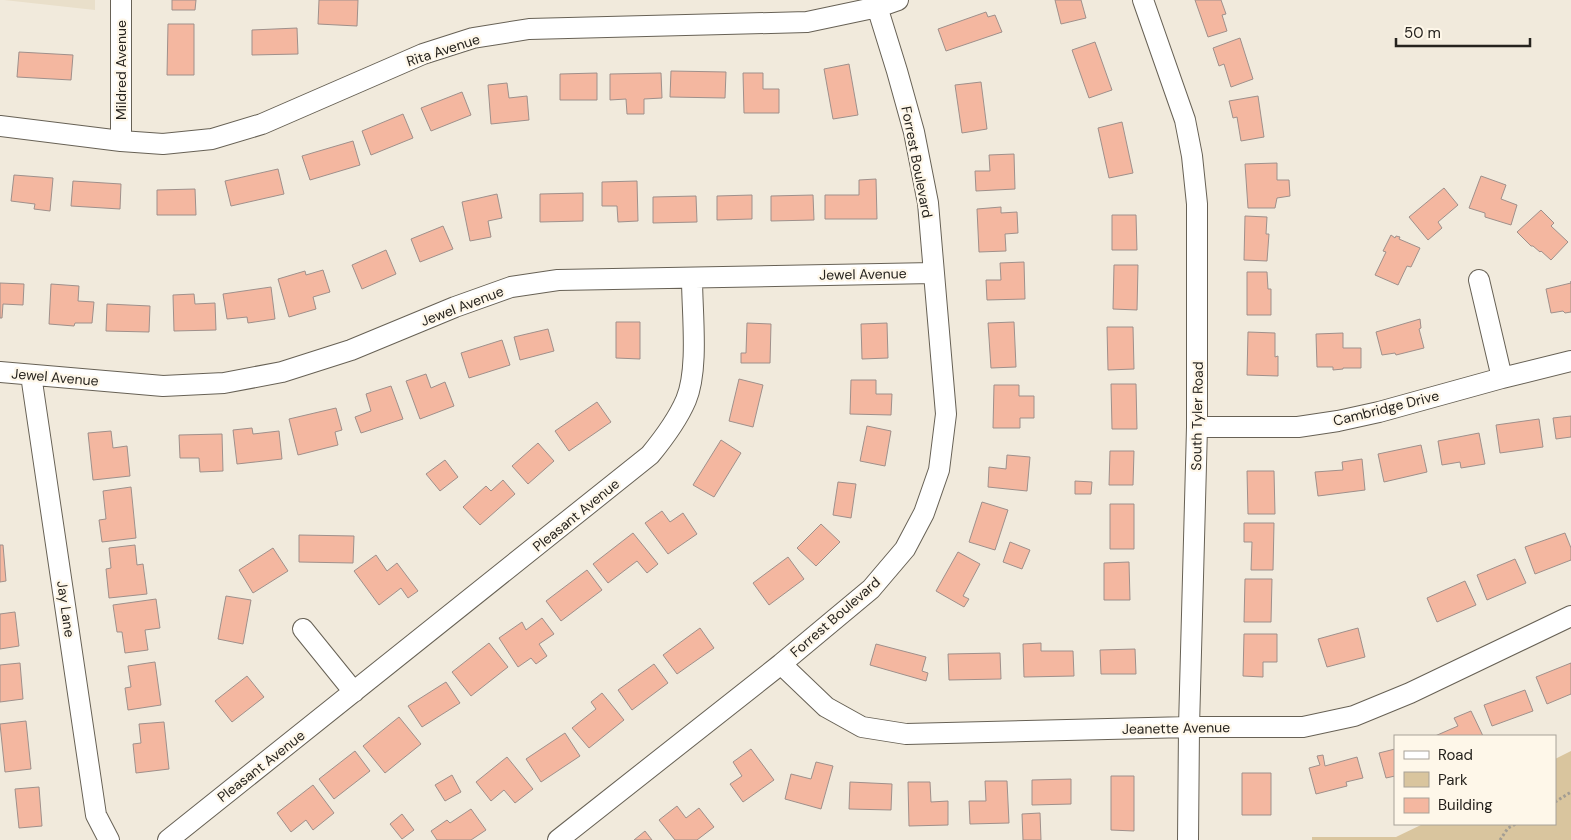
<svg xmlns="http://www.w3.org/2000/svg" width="1571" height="840" font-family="'DM Sans',sans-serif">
<rect width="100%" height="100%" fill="#f1eadc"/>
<path fill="#e9dfca" d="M4 0H95V10Z"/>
<path fill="#d9c59e" d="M1571 751V840H1312V837H1396L1423 824H1555V759Z"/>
<path fill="#f4b7a0" stroke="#9f908b" d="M172 0H196L195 10H172Z
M319 0H358L357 26 318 24Z
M1055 0H1081L1086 18 1061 24Z
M1195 0H1221L1226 14 1222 15 1227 31 1208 37Z
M986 12 988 17 995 15 1002 32 946 51 938 29Z
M168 24H194V75H167Z
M297 28 298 54 252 55V30Z
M1240 38 1253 79 1231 87 1224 64 1219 66 1213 48Z
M1095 42 1112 90 1089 98 1072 50Z
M19 52 73 55 71 80 17 77Z
M849 64 858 115 833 119 824 69Z
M671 71 726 72 725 98 670 97Z
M597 73V100H560V74Z
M661 73 662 98 644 99V114H627L626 99 610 100V74Z
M743 73H763V89H779V113H744Z
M981 82 987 129 962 133 955 85Z
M507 83 509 98 527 96 529 120 491 124 488 85Z
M462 92 471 115 431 131 421 108Z
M1258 96 1264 137 1241 141 1237 117 1233 118 1229 101Z
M403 114 413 138 371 155 362 131Z
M1122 122 1133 173 1109 178 1098 128Z
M353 141 360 165 310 180 302 156Z
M1014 154 1015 189 976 191 975 171H990L989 155Z
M1277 163V180H1289L1290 196 1277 198 1275 208H1248L1245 164Z
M278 169 284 194 231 206 225 181Z
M14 175 53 178 50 211 34 209 35 204 11 201Z
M1481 176 1506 185 1501 199 1517 205 1511 225 1485 217V213L1469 208Z
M876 179 877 219H825V195H859V180Z
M73 181 121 184 120 209 71 206Z
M637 181 638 221 618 222 617 206H602V182Z
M1444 188 1458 205 1438 222 1442 228 1428 240 1409 217Z
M195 189 196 215H157V190Z
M583 193V221L540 222V194Z
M497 194 502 218 488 221 491 237 470 241 462 202Z
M752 195V219L717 220V196Z
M813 195 814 220 771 221V196Z
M696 196 697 222 653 223V197Z
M1001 207V213L1017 212 1018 233 1005 234 1006 251 979 252 977 209Z
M1541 210 1554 223 1551 226 1568 242 1551 260 1541 251 1540 252 1533 246H1531L1517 232Z
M1112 215H1136L1137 250H1112Z
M1245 216 1267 217 1266 234H1269L1267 261 1244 260Z
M443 226 453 249 420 262 411 239Z
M1391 235 1395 238 1396 236 1400 237 1399 239 1420 248 1411 267 1407 266 1398 285 1375 275 1386 252 1383 251Z
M386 250 396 274 362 289 352 265Z
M1024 262 1025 299 987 300 986 280H1001L1000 263Z
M1114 265H1138L1137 310 1113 309Z
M323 270 330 292 313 297 316 309 289 317 278 279 305 271 306 275Z
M1247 272H1267L1268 289H1271V315H1247Z
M1571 281V312L1565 313 1563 311 1551 313 1546 289 1571 283Z
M0 283 24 284 23 305 3 304 2 318H0Z
M51 284 79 286 78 301 94 302 92 323H75L74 326 49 324Z
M271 287 275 319 248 323 247 317 227 319 223 294Z
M194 294 195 304 215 303 216 330 174 331 173 295Z
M107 304 150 306 149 332 106 331Z
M1420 319 1421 328 1419 329 1424 348 1396 355 1395 353 1382 355 1376 332Z
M616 322H640V359L616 358Z
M1014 322 1016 367 991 368 988 323Z
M747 323 771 324 770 363H741V353H746Z
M887 323 888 358 862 359 861 324Z
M1107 327H1133L1134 369 1108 370Z
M548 329 554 351 520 360 514 337Z
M1248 332 1275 333V357L1278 356V376L1247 375Z
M1343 333V348H1361V368H1343V369L1333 370V367H1317L1316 334Z
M502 340 510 365 469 378 461 353Z
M426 374 431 388 445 382 454 406 420 419 406 381Z
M739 379 763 385 753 427 729 421Z
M851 380H876V394H892L891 415 850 414Z
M1111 384H1136L1137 429H1112Z
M994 385H1019V396H1034V418H1020V428H993Z
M391 386 403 419 361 433 355 417 371 411 366 394Z
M597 402 611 422 569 451 555 431Z
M336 408 342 430 335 432 338 445 298 455 289 419Z
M1571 416V437L1556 439 1553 418Z
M1539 419 1543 447 1500 453 1496 425Z
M867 426 891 431 885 466 860 461Z
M252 428 253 434 279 431 282 459 237 464 233 430Z
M111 431 113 448 127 446 130 476 93 480 88 433Z
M1479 433 1485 464 1461 468 1460 462 1442 465 1438 441Z
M222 434 223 471 200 472 199 458H180L179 435Z
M721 440 741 453 714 497 693 485Z
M538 443 554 461 528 484 512 466Z
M1421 445 1427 472 1384 482 1378 454Z
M1110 451H1134L1133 485H1109Z
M1007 455 1030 457 1027 491 988 487 989 467 1006 469Z
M1362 459 1365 490 1318 496 1315 472 1343 470 1342 462Z
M445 460 458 477 440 491 426 474Z
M1247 471H1274L1275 514H1248Z
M503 480 515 494 480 525 463 507 486 486 491 491Z
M1075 481 1092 482 1091 494H1075Z
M838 482 856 484 851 518 833 515Z
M131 487 136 538 102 542 99 520 106 519 103 491Z
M982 502 1008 510 995 550 969 542Z
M1110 504H1134V549H1110Z
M662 511 670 522 683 513 697 534 668 554 645 523Z
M1244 523H1274L1273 570H1251L1252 542H1244Z
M821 524 840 542 816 566 797 548Z
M633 533 658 564 647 573 637 561 608 583 593 564Z
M1565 533 1571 548V560L1535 574 1525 547Z
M299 535 354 536 353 563 299 562Z
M1010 542 1030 550 1022 569 1003 562Z
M0 545H3L6 581 0 582Z
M135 545 137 565 143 564 147 594 109 598 106 569 111 568 109 548Z
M273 548 288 571 253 593 239 570Z
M958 552 980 564 963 596 969 599 964 607 936 591Z
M376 555 387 571 397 563 418 591 408 598 401 588 379 605 354 571Z
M788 557 804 579 769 605 753 583Z
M1515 559 1526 583 1487 600 1477 575Z
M1129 562 1130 600H1104V563Z
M587 570 602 590 561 621 546 601Z
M1245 579H1272L1271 622H1244Z
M1465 581 1476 605 1437 622 1427 598Z
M226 596 251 600 243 644 218 639Z
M156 599 160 628 145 630 148 650 125 653 122 632H117L113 605Z
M15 612 19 646 0 649V614Z
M542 618 554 634 539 644 547 656 536 664 531 658 518 667 499 638 522 622 526 630Z
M700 628 714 648 677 674 663 655Z
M1358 628 1365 657 1327 667 1318 639Z
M1244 634H1277V662H1263V677L1243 676Z
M489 643 508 667 471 696 452 672Z
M1041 643V651H1073L1074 676 1024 677 1023 644Z
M876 644 926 657 922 671 928 673 926 681 870 665Z
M1135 649 1136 674H1101L1100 650Z
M1000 653 1001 679 949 680 948 654Z
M155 662 161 705 128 710 125 688 131 687 128 666Z
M20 663 23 699 0 702V665Z
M1571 663V694L1547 704 1536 677Z
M654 664 668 683 632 710 618 690Z
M247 676 264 697 232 722 215 701Z
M446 682 460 703 422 727 408 706Z
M1525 690 1533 711 1492 726 1484 705Z
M602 693 624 720 589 748 572 728 596 709 591 702Z
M1471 711 1483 736H1435L1458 726 1454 718Z
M399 717 421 744 385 773 363 746Z
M26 721 31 769 5 772 0 724Z
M164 722 169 769 136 773 133 744 141 743 139 724Z
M565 733 580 756 541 782 526 759Z
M751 749 774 780 743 802 730 784 742 776 733 762Z
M1395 749V776L1386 778 1379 753Z
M355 751 370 771 334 799 319 779Z
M1323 755 1325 766 1357 757 1363 778 1346 782 1347 786 1316 794 1309 768 1320 765 1317 756Z
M507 757 533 789 515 803 504 790 491 801 476 782Z
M816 762 833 766 821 809 785 799 791 774 811 779Z
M1242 773H1271V815H1242Z
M452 775 461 792 445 801 435 785Z
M1111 776H1134V831L1111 830Z
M1071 779V804L1032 805V780Z
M985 781H1007L1009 823 970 824 969 801H986Z
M850 782 892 784 891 810 849 809Z
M908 782H930L931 802 948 801V825L909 826Z
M313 785 334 813 313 830 306 820 291 832 277 813Z
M39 787 42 826 19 828 15 789Z
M677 806 686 818 699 808 714 827 697 840H675L659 820Z
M471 809 486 830 471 840H437L431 831 447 820 450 823Z
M1040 813 1041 840H1023L1022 814Z
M402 814 414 830 402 839 390 824Z
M645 831 652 840H634Z"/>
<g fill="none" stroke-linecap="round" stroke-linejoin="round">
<g stroke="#676155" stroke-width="22">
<path id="minor" d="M1143 0 1185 120 1192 156 1197 204V427L1189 727 1188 840
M0 126 121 141 163 144 212 139 262 124 423 54 473 38 529 29 807 22 878 7 898 0
M121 141V0
M1479 280 1502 378
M0 372 163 386 224 383 282 372 351 350 455 307 511 287 558 280 933 273
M31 375 96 815 109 840
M1197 427H1298L1338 421 1379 412 1502 378 1571 361
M303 629 354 692
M781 664 826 707 862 727 906 734 1189 727H1303L1354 716 1410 693 1571 616
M168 840 650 455C664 438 677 421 686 400 699 369 692 313 692 278
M558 840 781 664 871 589 905 549 924 513 939 470 946 414 928 203 914 132 897 71 875 0"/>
</g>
<path stroke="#a39d93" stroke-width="3" stroke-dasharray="2.5 2.5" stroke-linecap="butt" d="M1555 802 1571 792
M1500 840 1508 828 1516 824"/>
<use href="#minor" stroke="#fff" stroke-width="20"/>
</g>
<g text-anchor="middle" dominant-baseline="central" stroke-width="4.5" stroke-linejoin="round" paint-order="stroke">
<g font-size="14" fill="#26231e" stroke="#fef7e9">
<text transform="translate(443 50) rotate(-18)">Rita Avenue</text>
<text transform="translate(121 70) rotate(-90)">Mildred Avenue</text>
<text transform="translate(917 162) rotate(79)">Forrest Boulevard</text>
<text transform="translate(863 274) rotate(-1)">Jewel Avenue</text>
<text transform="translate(462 306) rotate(-21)">Jewel Avenue</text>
<text transform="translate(55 377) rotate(5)">Jewel Avenue</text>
<text transform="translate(1386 408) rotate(-14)">Cambridge Drive</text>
<text transform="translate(1197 416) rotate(-89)">South Tyler Road</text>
<text transform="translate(576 515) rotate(-39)">Pleasant Avenue</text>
<text transform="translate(66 609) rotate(82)">Jay Lane</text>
<text transform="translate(835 617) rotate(-41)">Forrest Boulevard</text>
<text transform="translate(1176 728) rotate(-1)">Jeanette Avenue</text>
<text transform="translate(261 766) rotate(-38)">Pleasant Avenue</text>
</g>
</g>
<rect x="1394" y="735" width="162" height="90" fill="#fef7e9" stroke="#a8a298"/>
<rect x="1404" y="751" width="25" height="8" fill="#ffffff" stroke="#a8a298"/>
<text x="1438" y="760" font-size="15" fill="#26231e">Road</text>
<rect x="1404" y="772" width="25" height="15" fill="#d9c59e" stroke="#a8a298"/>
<text x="1438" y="785" font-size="15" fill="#26231e">Park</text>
<rect x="1404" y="798" width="25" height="15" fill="#f4b7a0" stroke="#a8a298"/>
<text x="1438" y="810" font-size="15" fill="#26231e">Building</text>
<path d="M1396 38v8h134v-8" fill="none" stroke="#26231e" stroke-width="2.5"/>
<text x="1404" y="38" font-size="15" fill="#26231e" stroke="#fef7e9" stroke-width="4" paint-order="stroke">50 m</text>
</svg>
